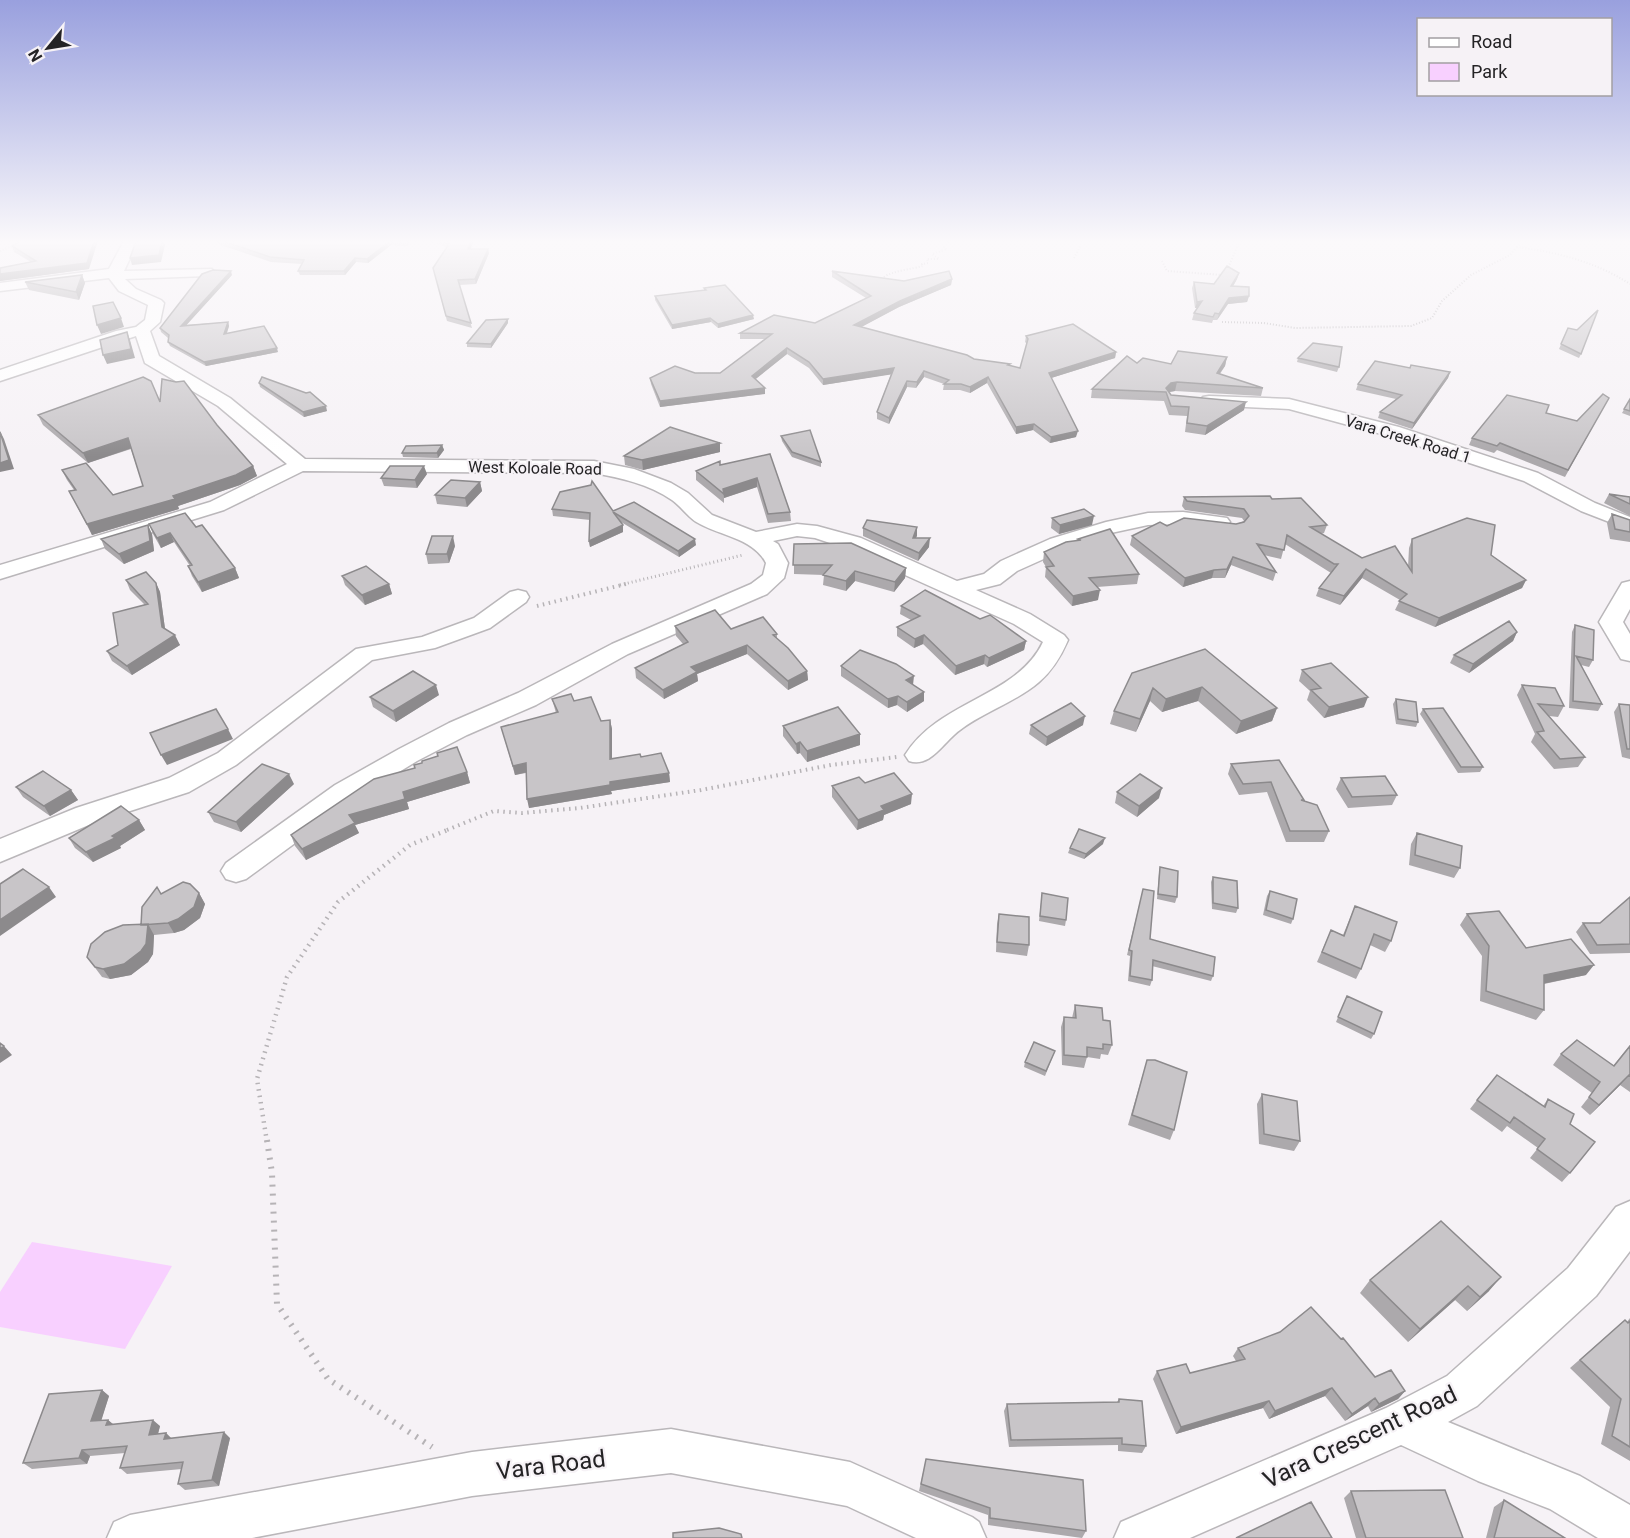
<svg xmlns="http://www.w3.org/2000/svg" width="1630" height="1538" font-family="Roboto,sans-serif">
<rect width="100%" height="100%" fill="#f6f2f6"/>
<path fill="#f8d0ff" d="M32 1242 172 1266 125 1349 0 1327V1292Z"/>
<g fill="none" stroke-linecap="round" stroke-linejoin="round">
<g stroke="#bab7ba" stroke-width="3">
<path id="minor" d="M124 241H138L124 271 212 269 214 272 207 276 125 279 136 289 161 300 164 303 160 322 150 331 159 356 230 398 305 459 594 461 634 469 671 483 688 493 712 515 756 532 797 524 817 526 861 538 957 581 984 574 1001 561 1050 539 1106 522 1148 513 1183 512 1227 518 1230 522 1227 526 1220 528 1183 524 1148 525 1111 533 1066 549 1017 571 1000 584 976 590 1030 614 1064 635 1068 640C1061 656 1053 670 1039 682 1016 702 985 711 960 730 943 742 931 768 909 761L905 755C939 700 1017 697 1043 642L1014 624 845 548 815 538 797 536 773 541 778 544 788 563 784 578 767 594 628 654 536 705 467 735 417 761 355 799 246 879 236 882 226 879 221 871 226 863 335 785 399 749 449 723 518 693 612 644 751 584 763 575 766 563C754 539 722 536 700 524 689 519 682 507 672 500 649 484 621 478 594 473L303 471 224 510 0 579V565L210 502 287 464 218 406 145 363 136 336 0 381V370L116 331 136 327 145 320 148 305 119 291 109 278 0 291V283L109 269Z
M1209 396 1289 399 1399 427 1538 473 1595 503 1630 517V530L1581 511 1524 481 1385 435 1289 409 1203 405 1200 401 1203 397Z
M1630 581V609L1623 622 1630 634V661L1621 659 1599 622 1622 583Z
M518 590 526 592 529 597 526 602 490 628 435 648 372 660 236 765 189 792 96 822 0 862V839L76 808 169 778 218 753 356 649 422 637 474 618 510 592Z
M1630 1201V1251L1596 1296 1477 1406 1448 1422 1580 1476 1630 1505V1538H1598L1550 1509 1478 1481 1401 1445 1190 1538H1114L1121 1522 1386 1408 1447 1376 1568 1268 1616 1207Z
M671 1429 850 1462 972 1517 979 1522 986 1538H916L847 1506 671 1473 472 1496 252 1538H107L114 1522 130 1515 472 1452Z"/>
</g>
<path stroke="#b6b3b6" stroke-width="2" stroke-dasharray="1 2" stroke-linecap="butt" d="M1528 241 1517 247C1557 252 1596 262 1630 284
M0 251 25 241
M1074 258 1083 241
M1162 261 1167 271 1223 275
M1227 270 1240 241
M884 277C892 271 912 269 923 266L922 264 928 263 927 259H939L932 254 947 249 944 247 950 241
M1222 322 1264 323 1295 328 1411 326 1432 318 1442 301 1471 275 1510 255 1517 247"/>
<path stroke="#b6b3b6" stroke-width="3" stroke-dasharray="1 3" stroke-linecap="butt" d="M620 585 743 555"/>
<path stroke="#b6b3b6" stroke-width="4" stroke-dasharray="1.5 4.5" stroke-linecap="butt" d="M537 606 626 584
M447 830 494 811 522 813 580 808 701 790 831 765 897 757"/>
<path stroke="#b6b3b6" stroke-width="4.5" stroke-dasharray="1.5 5" stroke-linecap="butt" d="M267 1142 257 1079 287 977 338 902 410 845 450 829"/>
<path stroke="#b6b3b6" stroke-width="6" stroke-dasharray="2 7" stroke-linecap="butt" d="M267 1140 272 1173 277 1304 328 1379 432 1447"/>
<use href="#minor" fill="#fff" fill-rule="evenodd"/>
</g>
<path fill="#aca9ac" d="M217 241H411L408 246 391 245 368 263 356 262 345 275H300L298 271 302 264 271 262 218 244Z
M427 241H474L471 249 489 253 476 284 459 285 472 328 447 321 433 268 447 247Z
M12 246 89 269 0 281V268L31 262 14 252Z
M832 271 904 281 952 279 951 285 899 307 861 327 974 359 1010 364 1009 366 1020 368 1027 344 1025 342 1026 336 1116 352 1115 358 1051 378 1076 437 1050 443 1033 430 1016 434 987 383 970 393 960 390H943L944 384 924 377 916 388 907 387 889 424 877 419V412L891 374 823 385 809 368 787 354 755 379 765 394 660 407 651 384 650 378 720 373 765 339H740V333L815 323 866 298 832 277Z
M1239 273 1237 279 1233 286 1249 296 1247 302 1228 304 1217 320H1213L1212 323 1192 320 1194 313 1198 308H1195L1192 288 1194 282 1214 284Z
M82 275 85 283 79 300 29 290 25 282Z
M232 275 186 325 228 322 229 326 227 333 278 352 206 366 170 346 168 342V338L161 332 160 328Z
M704 288 754 319 718 328 711 322 672 329 655 300V296L704 290Z
M508 323 491 348 467 347V343Z
M1568 328 1577 330 1581 354 1579 358 1559 349Z
M1227 357 1225 366 1220 374 1263 388 1261 396 1175 391 1169 392 1171 395 1244 410 1205 435 1185 432 1187 416 1169 415 1164 401 1091 398 1092 389 1137 363 1171 364Z
M1298 358 1339 367 1337 372 1297 362Z
M1410 368 1450 372 1448 378 1412 429 1378 418 1380 412 1396 399 1356 390 1358 384Z
M259 383 327 411 304 417 260 387Z
M1630 399V416L1622 413Z
M160 402 217 425 253 466 257 476 240 485 178 506 179 509 92 535 69 491 74 490 67 480 62 470 113 495 143 486 131 449 88 463 43 425 38 415Z
M1605 405 1565 477 1497 450 1494 453 1469 445 1472 438 1577 421Z
M781 436 821 462V467L792 457 782 441Z
M720 443V452L643 470 625 465 624 456Z
M442 445 444 450 438 458 403 457 402 453Z
M770 454 790 512 791 521 768 523 757 487 724 498V503L696 480V471Z
M427 474 417 488 384 486 381 478Z
M480 482 482 491 467 507 437 504 435 495Z
M1609 494 1630 497V516L1604 503Z
M1184 497 1272 499 1327 525 1324 533 1321 534 1362 558 1408 567 1409 548 1412 539 1491 555 1526 580 1522 588 1435 627 1395 610 1400 600 1362 578 1340 605 1316 596 1319 588 1331 573 1285 544 1281 559 1264 555 1276 572 1273 581 1231 565 1225 578H1212L1183 587 1130 545 1132 536 1167 526 1236 524 1244 521 1242 518 1185 510 1182 506Z
M552 509 613 511 696 545 679 557 621 522 623 525V532L590 547 589 541 590 520 553 516Z
M1612 514 1630 520V542L1610 539 1607 523Z
M1052 518 1092 525 1059 534 1051 528Z
M149 524 196 527 235 568 239 578 202 592 192 576 188 566H190L174 542 161 548 153 534Z
M917 527 916 538 929 547 918 561 863 536V528Z
M152 534 154 551 124 564 105 549 101 539Z
M1078 539 1139 574 1137 584 1097 587 1098 600 1072 606 1045 577 1046 567 1043 562 1044 552 1078 541Z
M794 544 906 568 905 578 894 592 855 581 846 591 823 585 824 575 794 574Z
M455 546 449 563 428 564 426 554Z
M342 576 389 584 392 594 365 605 345 585Z
M126 580 156 583 160 592 165 629 180 645 132 675 112 661 107 651 118 645 145 605 130 590Z
M901 606 980 619 1026 641 1024 650 987 667 984 664 955 675 923 644 914 648 897 636V627L911 620 900 614Z
M1575 625 1593 660 1589 667 1581 665 1602 704 1598 711 1569 708 1572 632Z
M675 626 731 629 777 634V639L807 671 808 680 788 690 747 654 697 674 698 681 664 699 636 678 635 668 683 644 676 636Z
M1517 632 1513 641 1469 673 1450 663 1454 655Z
M1205 649 1277 708 1272 721 1236 734 1198 701 1162 712 1150 701 1136 732 1110 724 1114 711Z
M841 666 913 685 924 701 907 712 897 705 888 708 841 676Z
M1302 670 1364 707 1324 718 1307 700 1310 691 1299 681Z
M1522 685 1564 706 1558 717 1549 716 1585 757 1578 767 1554 769 1531 742 1535 734 1517 695Z
M439 695 396 722 373 707 370 697Z
M552 699 574 701 601 721 610 720 612 729V759L641 757 669 773 670 782 611 791 612 794 529 808 526 773 515 775 501 727 556 713Z
M1396 699 1418 722 1416 727 1396 724 1393 704Z
M1619 704 1630 705V759L1622 757 1614 712Z
M1423 709 1483 767 1480 772 1458 773 1420 714Z
M1031 725H1083L1046 746 1029 734Z
M783 726 860 734V745L807 762 800 753 797 754 783 736Z
M1279 760 1304 800V801L1329 831 1324 842H1286L1267 792 1239 795 1228 774 1231 764Z
M415 768 467 772 470 783 407 802 409 809 355 825 359 833 306 860 295 846 291 835Z
M1341 778 1397 795 1392 805 1348 808 1336 789Z
M865 783 911 804 884 815 883 820 857 830 832 797V786Z
M294 784 241 832 214 822 208 812Z
M16 787 71 790 78 800 50 816 23 797Z
M1117 792 1159 798 1137 817 1115 803Z
M139 820 145 830 120 846 121 848 93 862 75 848 69 838Z
M1417 833 1460 868 1454 878 1409 865 1411 844Z
M1103 844 1084 859 1068 853 1070 848Z
M1160 867 1177 897 1175 903 1157 899 1159 873Z
M1213 877 1238 908 1236 913 1212 909 1211 882Z
M1143 889 1150 939 1213 976 1211 981 1152 966V980L1150 986 1128 981 1130 956 1127 955Z
M1270 891 1293 919 1291 924 1263 915 1267 896Z
M199 893 205 904 200 918 184 930 174 933 154 935 153 954 148 962 131 975 110 979 102 977 87 957 141 925 161 894Z
M1042 893 1066 920 1065 926 1039 921Z
M1630 897V953L1590 954 1576 932 1583 923H1600Z
M1355 906 1391 941 1385 952 1370 945 1361 969 1356 979 1317 962 1331 930 1343 935Z
M999 914 1029 945 1027 956 996 952 997 924Z
M1467 914 1526 948 1586 975 1544 984V1010L1536 1020 1480 1001 1482 956 1460 925Z
M1347 996 1374 1034 1371 1039 1336 1022Z
M1075 1005 1103 1020 1112 1045 1108 1055 1101 1054 1100 1059 1087 1057 1084 1068 1062 1065 1061 1027 1064 1017 1072 1018Z
M1630 1045V1092L1620 1085 1590 1115 1581 1107 1592 1093 1553 1065 1561 1054 1613 1066Z
M1055 1051 1045 1076 1024 1067 1025 1062Z
M1147 1060 1174 1130 1170 1140 1128 1125Z
M1262 1094 1300 1141 1294 1151 1259 1144 1257 1104Z
M1548 1099 1570 1124V1173L1562 1182 1530 1158 1538 1148 1507 1126 1502 1132 1470 1109 1477 1100 1543 1106Z
M1441 1221 1489 1291 1467 1311 1455 1300 1408 1342 1360 1293 1370 1280Z
M1630 1318V1461L1601 1444 1610 1407 1570 1368 1625 1320 1627 1322Z
M1238 1348 1375 1377 1405 1391 1398 1399 1371 1412 1368 1406 1345 1421 1325 1396 1269 1419 1263 1408 1176 1434 1153 1379 1157 1371 1190 1373 1236 1361 1233 1356Z
M102 1390 109 1396 101 1420H108L113 1424 160 1426 158 1434 166 1433 171 1438H230L219 1486 185 1490 178 1484 182 1469 127 1474 120 1468 125 1453 90 1456 87 1464 32 1469 23 1463Z
M1119 1399 1146 1446 1142 1453 1118 1451V1445L1009 1447 1004 1411 1007 1404 1117 1402Z
M926 1459 1086 1531 1082 1538 988 1525V1515L919 1491Z
M1351 1491 1463 1538H1356L1344 1498Z
M1504 1500 1565 1538H1486L1494 1507Z"/>
<path fill="#8c8a8c" d="M94 241H98L89 269 0 281V274Z
M162 241H166L161 262 132 265 130 258Z
M390 241 391 245 368 263 367 259Z
M471 241H474L468 254V249Z
M488 249 489 253 476 284 475 279Z
M355 258 356 262 345 275 344 271Z
M231 271 232 275 182 330 181 326Z
M1239 273 1237 279 1230 292 1231 286Z
M82 275 85 283 79 300 76 292Z
M952 279 951 285 899 307 854 331V325L900 301Z
M1249 296 1247 302 1228 304 1217 320 1219 314 1229 298Z
M1202 301 1201 307 1195 308 1197 302Z
M753 315 754 319 718 328V324Z
M121 318 124 327 101 334 97 325Z
M710 318 711 322 672 329V325Z
M508 319V323L491 348V344Z
M228 322 229 326 225 338 224 334Z
M127 332 130 340 135 358 107 364 103 355Z
M277 348 278 352 206 366 204 362Z
M787 348V354L752 382V376Z
M1116 352 1115 358 1048 379 1049 373Z
M1227 357 1225 366 1214 381 1217 373Z
M894 368V374L823 385V379Z
M924 371V377L916 388 917 382Z
M1450 372 1448 378 1412 429 1414 423Z
M988 377 987 383 970 393V387Z
M907 381V387L889 424V418Z
M1177 382 1175 391 1169 392 1166 388 1171 383Z
M765 388V394L660 407V401Z
M1246 402 1244 410 1205 435 1207 426Z
M326 406 327 411 304 417 303 412Z
M1034 424 1033 430 1016 434V427Z
M0 431 4 439 14 469 0 472Z
M1078 431 1076 437 1050 443 1051 437Z
M128 438 132 448 88 463 83 453Z
M720 443V452L643 470 642 460Z
M442 445 444 450 438 458 437 453Z
M253 466 257 476 240 485 178 506 179 509 92 535 87 524 173 496Z
M424 466 427 474 417 488 415 480Z
M757 478V487L724 498 723 489Z
M480 482 482 491 467 507 465 498Z
M1094 516 1092 525 1059 534 1060 525Z
M148 525 152 534 154 551 124 564 119 554Z
M623 525V532L590 547 589 541Z
M917 527V536L912 546 913 538Z
M170 533 174 542 161 548 157 538Z
M453 536 455 546 449 563 447 554Z
M930 538 929 547 918 561 919 553Z
M695 539 696 545 679 557 678 551Z
M1233 557 1231 565 1225 578 1227 569Z
M235 568 239 578 202 592 198 582Z
M906 568 905 578 894 592 895 582Z
M1366 569 1362 578 1340 605 1344 596Z
M1214 570 1212 578 1183 587 1185 578Z
M855 571V581L846 591V581Z
M1526 580 1522 588 1435 627 1439 618Z
M156 583 160 592 166 636 162 627Z
M389 584 392 594 365 605 362 595Z
M1100 590 1098 600 1072 606 1073 596Z
M1517 632 1513 641 1469 673 1473 664Z
M175 635 180 645 132 675 127 666Z
M924 635 923 644 914 648 915 639Z
M1026 641 1024 650 987 667 989 658Z
M747 645V654L697 674 698 681 664 699 663 690 691 667Z
M985 655 984 664 955 675 956 666Z
M807 671 808 680 788 690V681Z
M914 676 913 685 906 680Z
M436 685 439 695 396 722 393 711Z
M1202 687 1198 701 1162 712 1166 699Z
M1153 688 1150 701 1136 732 1140 719Z
M924 692V701L907 712V702Z
M898 696 897 705 888 708V699Z
M1368 697 1364 707 1324 718 1329 707Z
M1277 708 1272 721 1236 734 1241 721Z
M1085 716 1083 725 1046 746 1047 737Z
M610 720 612 729V768L610 759Z
M228 729 233 739 167 765 161 755Z
M860 734V745L807 762V751Z
M800 742V753L797 754 796 744Z
M526 763 528 772 515 775 513 766Z
M467 772 470 783 407 802 409 809 355 825 359 833 306 860 302 849 349 815 403 792Z
M669 773 670 782 611 791 612 794 529 808 527 799 610 782Z
M289 774 294 784 241 832 236 822Z
M1162 788 1159 798 1137 817 1139 806Z
M71 790 78 800 50 816 44 806Z
M912 794 911 804 884 815 883 820 857 830 858 820 881 806Z
M139 820 145 830 120 846 121 848 93 862 86 852Z
M1105 838 1103 844 1084 859 1086 854Z
M49 887 56 897 0 936V920Z
M199 893 205 904 200 918 184 930 174 933 168 923Z
M148 924 154 935 153 954 148 962 131 975 110 979 103 969Z
M1594 965 1586 975 1537 985 1544 975Z
M4 1046 12 1055 0 1063V1049Z
M1629 1075 1620 1085 1590 1115 1599 1105Z
M1501 1277 1489 1291 1467 1311 1480 1297Z
M1468 1286 1455 1300 1408 1342 1420 1329Z
M1332 1388 1325 1396 1269 1419 1275 1411Z
M102 1390 109 1396 99 1428 91 1421Z
M1405 1391 1398 1399 1371 1412 1379 1404Z
M1375 1398 1368 1406 1345 1421 1352 1414Z
M1269 1401 1263 1408 1176 1434 1181 1427Z
M108 1420 115 1426 106 1425Z
M153 1420 160 1426 156 1441 149 1435Z
M224 1432 230 1438 219 1486 212 1480Z
M166 1433 173 1440 164 1439Z
M82 1450 90 1456 87 1464 79 1458Z"/>
<path fill="#c8c5c8" stroke="#8c8a8c" stroke-width="1.5" d="M21 241H94L87 263 0 274V268L36 261 12 246Z
M136 241H162L159 255 130 258Z
M223 241H390L367 259 355 258 344 271H298L304 260 270 257Z
M441 241H471L468 249H488L475 279 458 280 471 323 446 316 433 268 449 244Z
M1227 266 1239 273 1231 286 1249 287V296L1229 298 1219 314 1215 313 1213 317 1194 313 1202 301 1197 302 1194 282 1214 284Z
M213 270 231 271 181 326 228 322 224 334 264 326 277 348 204 362 168 342 169 335 160 328 202 274Z
M832 271 904 281 949 271 952 279 900 301 854 325 967 355 974 359 1010 364 1008 365 1020 368 1028 339 1026 336 1073 324 1116 352 1049 373 1078 431 1051 437 1034 424 1016 427 988 377 970 387 961 384H944L949 380 924 371 917 382 907 381 889 418 877 412 894 368 823 379 809 362 787 348 752 376 765 388 660 401 650 378 675 366 695 373H720L772 334 740 333 774 315 815 323 871 296Z
M82 275 76 292 25 282Z
M725 285 753 315 718 324 710 318 672 325 655 296 706 290 704 288Z
M113 302 121 318 97 325 93 306Z
M1598 310 1581 354 1561 344 1568 328 1577 330Z
M508 319 491 344 467 343 486 320Z
M127 332 131 349 103 355 100 340Z
M1313 343 1342 347 1339 367 1298 358Z
M1178 351 1227 357 1217 373 1263 388 1177 382 1171 383 1166 388 1171 395 1246 402 1207 426 1187 423 1189 407 1171 406 1166 392 1092 389 1127 356 1137 363 1143 358 1171 364Z
M1375 361 1410 368 1411 365 1450 372 1414 423 1380 412 1402 395 1358 384Z
M143 377 151 381 160 402 162 379 176 382 184 381 217 425 253 466 236 475 173 496 175 499 87 524 69 491 76 490 62 470 86 463 113 495 143 486 128 438 83 453 38 415Z
M262 377 306 393 310 392 326 406 303 412 259 383Z
M1603 394 1609 398 1568 470 1500 443 1497 446 1472 438 1507 395 1549 405 1546 413 1577 421Z
M1630 399V411L1624 409Z
M670 427 720 443 642 460 624 456Z
M810 430 821 462 792 452 781 436Z
M0 432 9 460 0 463Z
M442 445 437 453H402L406 446Z
M770 454 790 512 768 514 757 478 723 489 724 494 696 471 720 461V465Z
M390 466H424L415 480 381 478Z
M451 480 480 482 465 498 435 495Z
M592 481 613 511 634 502 695 539 678 551 613 512 623 525 589 541 590 513 552 509 560 492 591 485Z
M1609 494 1630 497V504Z
M1270 496 1272 499 1301 498 1327 525 1310 527 1362 558 1395 546 1412 572V539L1467 518 1495 525 1491 555 1526 580 1439 618 1399 601 1407 594 1366 569 1344 596 1319 588 1338 564H1334L1287 535 1284 550 1257 544 1276 572 1233 557 1227 569 1214 570 1185 578 1132 536 1160 522 1167 526 1184 518 1236 524 1244 522 1249 516 1244 509 1187 501 1184 497Z
M1084 509 1094 516 1060 525 1052 518Z
M185 513 196 527 202 525 235 568 198 582 188 566 192 565 170 533 157 538 149 524Z
M1612 514 1630 520V532L1615 529Z
M867 520 917 527 913 538H930L919 553 863 528Z
M148 525 150 541 119 554 101 539Z
M1110 529 1139 574 1089 578 1100 590 1073 596 1046 567 1054 566 1044 552 1066 542 1081 540 1078 539Z
M432 536H453L447 554H426Z
M851 543 906 568 895 582 855 571 846 581 823 575 832 565H793L794 544Z
M366 566 389 584 362 595 342 576Z
M146 572 156 583 162 627 175 635 127 666 107 651 118 645 113 613 148 604 126 580Z
M925 590 980 619 990 615 1026 641 989 658 985 655 956 666 924 635 915 639 897 627 920 616 901 606Z
M715 610 731 629 763 617 777 634 773 635 788 648 807 671 788 681 747 645 691 667 697 672 663 690 635 668 688 642 675 626Z
M1509 621 1517 632 1473 664 1454 655Z
M1575 625 1594 630 1593 660 1576 656 1602 704 1573 701Z
M1205 649 1277 708 1241 721 1202 687 1166 699 1153 688 1140 719 1114 711 1132 673Z
M860 650 896 664 914 676 906 680 924 692 907 702 898 696 888 699 841 666Z
M1331 663 1368 697 1329 707 1311 690 1321 688 1302 670Z
M413 671 436 685 393 711 370 697Z
M1522 685 1555 688 1564 706 1538 704 1585 757 1560 759 1537 732 1544 731Z
M571 694 574 701 591 697 601 721 610 720V759L640 754 641 757 661 753 669 773 610 782V785L527 799 526 763 513 766 501 727 558 712 552 699Z
M1396 699 1416 702 1418 722 1398 719Z
M1071 703 1085 716 1047 737 1031 725Z
M1619 704 1630 705V749H1627Z
M838 707 860 734 807 751 800 742 796 744 783 726Z
M1443 708 1483 767H1461L1423 709Z
M216 709 228 729 161 755 150 733Z
M457 747 467 772 403 792 405 799 349 815 355 823 302 849 291 835 374 779 415 768 414 765 422 763V761L438 756 437 753Z
M1279 760 1304 800H1301L1317 805 1329 831H1290L1271 782 1243 784 1231 764Z
M262 764 289 774 236 822 208 812Z
M43 771 71 790 44 806 16 787Z
M894 773 912 794 881 806 884 810 858 820 832 786 859 777 865 783Z
M1140 774 1162 788 1139 806 1117 792Z
M1385 776 1397 795 1352 797 1341 778Z
M121 806 139 820 112 836 115 838 86 852 69 838Z
M1079 829 1105 838 1086 854 1070 848Z
M1417 833 1462 846 1460 868 1415 855Z
M1160 867 1178 871 1177 897 1158 894Z
M23 869 49 887 0 920V884Z
M1213 877 1237 881 1238 908 1213 903Z
M183 882 190 884 199 893 194 907 178 919 168 923 141 925 142 907 157 887 161 894Z
M1143 889 1154 891 1150 939 1215 957 1213 976 1153 960 1152 980 1130 976 1132 951 1129 950Z
M1270 891 1297 899 1293 919 1266 910Z
M1042 893 1068 898 1066 920 1040 916Z
M1630 897V944L1597 945 1583 923H1600Z
M1355 906 1397 922 1391 941 1374 934 1361 969 1322 952 1331 930 1344 936Z
M1499 911 1526 948 1571 939 1594 965 1544 975V1010L1486 991 1489 946 1467 914Z
M999 914 1029 917V945L997 942Z
M148 924 146 944 141 951 124 964 103 969 95 967 87 957 91 944 105 932 123 925Z
M1347 996 1382 1012 1374 1034 1338 1017Z
M1075 1005 1102 1008 1103 1020 1110 1021 1112 1045 1103 1044V1049L1087 1047V1057L1064 1055V1017L1076 1018Z
M1577 1040 1614 1066 1630 1046V1076L1629 1075 1599 1105 1589 1097 1600 1082 1561 1054Z
M1034 1042 1055 1051 1046 1071 1025 1062Z
M0 1043 4 1046 0 1049Z
M1147 1060H1155L1187 1072 1174 1130 1132 1115Z
M1497 1075 1545 1107 1548 1099 1574 1114 1570 1124 1595 1142 1570 1173 1537 1149 1545 1139 1514 1117 1510 1123 1477 1100Z
M1262 1094 1297 1101 1300 1141 1264 1134Z
M1441 1221 1501 1277 1480 1297 1468 1286 1420 1329 1370 1280Z
M1311 1307 1341 1339 1343 1338 1375 1377 1391 1370 1405 1391 1379 1404 1375 1398 1352 1414 1332 1388 1275 1411 1269 1401 1181 1427 1157 1371 1186 1364 1190 1373 1245 1359 1238 1348 1280 1332Z
M1625 1320 1628 1323 1630 1321V1447L1612 1436 1621 1399 1580 1360Z
M102 1390 91 1421 108 1420 106 1425 153 1420 149 1435 166 1433 164 1439 224 1432 212 1480 178 1484 183 1462 120 1468 127 1446 82 1450 79 1458 23 1463 49 1394Z
M1119 1399 1142 1401 1146 1446 1122 1444V1438L1011 1440 1007 1404 1119 1402Z
M926 1459 1083 1480 1086 1531 990 1518V1508L921 1484Z
M1445 1490 1463 1538H1366L1351 1491Z
M1504 1500 1565 1538H1494Z
M1311 1502 1332 1538H1236Z
M719 1528 741 1534 742 1538H673V1533Z"/>
<linearGradient id="sky" x2="0" y2="1"><stop stop-color="#99a0de"/><stop offset="0.53" stop-color="#fbf9fb"/><stop offset="1" stop-color="#fbf9fb" stop-opacity="0"/></linearGradient>
<rect width="1630" height="457" fill="url(#sky)"/>
<g text-anchor="middle" dominant-baseline="central" stroke-width="4.5" stroke-linejoin="round" paint-order="stroke">
<g font-size="16" fill="#242325" stroke="#f6f2f6">
<text transform="translate(1408 439) rotate(17)">Vara Creek Road 1</text>
<text transform="translate(535 468) rotate(1)">West Koloale Road</text>
</g>
<g font-size="24" fill="#242325" stroke="#f6f2f6">
<text transform="translate(1360 1437) rotate(-25)">Vara Crescent Road</text>
<text transform="translate(551 1465) rotate(-7)">Vara Road</text>
</g>
</g>
<rect x="1417" y="18" width="195" height="78" fill="#f6f2f6" stroke="#a29fa2" stroke-width="1.5"/>
<rect x="1429" y="38" width="30" height="9" fill="#ffffff" stroke="#a29fa2" stroke-width="1.5"/>
<text x="1471" y="48" font-size="18" fill="#242325">Road</text>
<rect x="1429" y="63" width="30" height="18" fill="#f8d0ff" stroke="#a29fa2" stroke-width="1.5"/>
<text x="1471" y="78" font-size="18" fill="#242325">Park</text>
<g transform="translate(48 48) rotate(240)" stroke="#f6f2f6" stroke-width="4.5" paint-order="stroke">
<path d="M0-4.5L10 22L0 15L-10 22Z" fill="#242325"/>
<text y="-9" font-size="16" font-weight="bold" text-anchor="middle" fill="#242325">N</text>
</g>
</svg>
